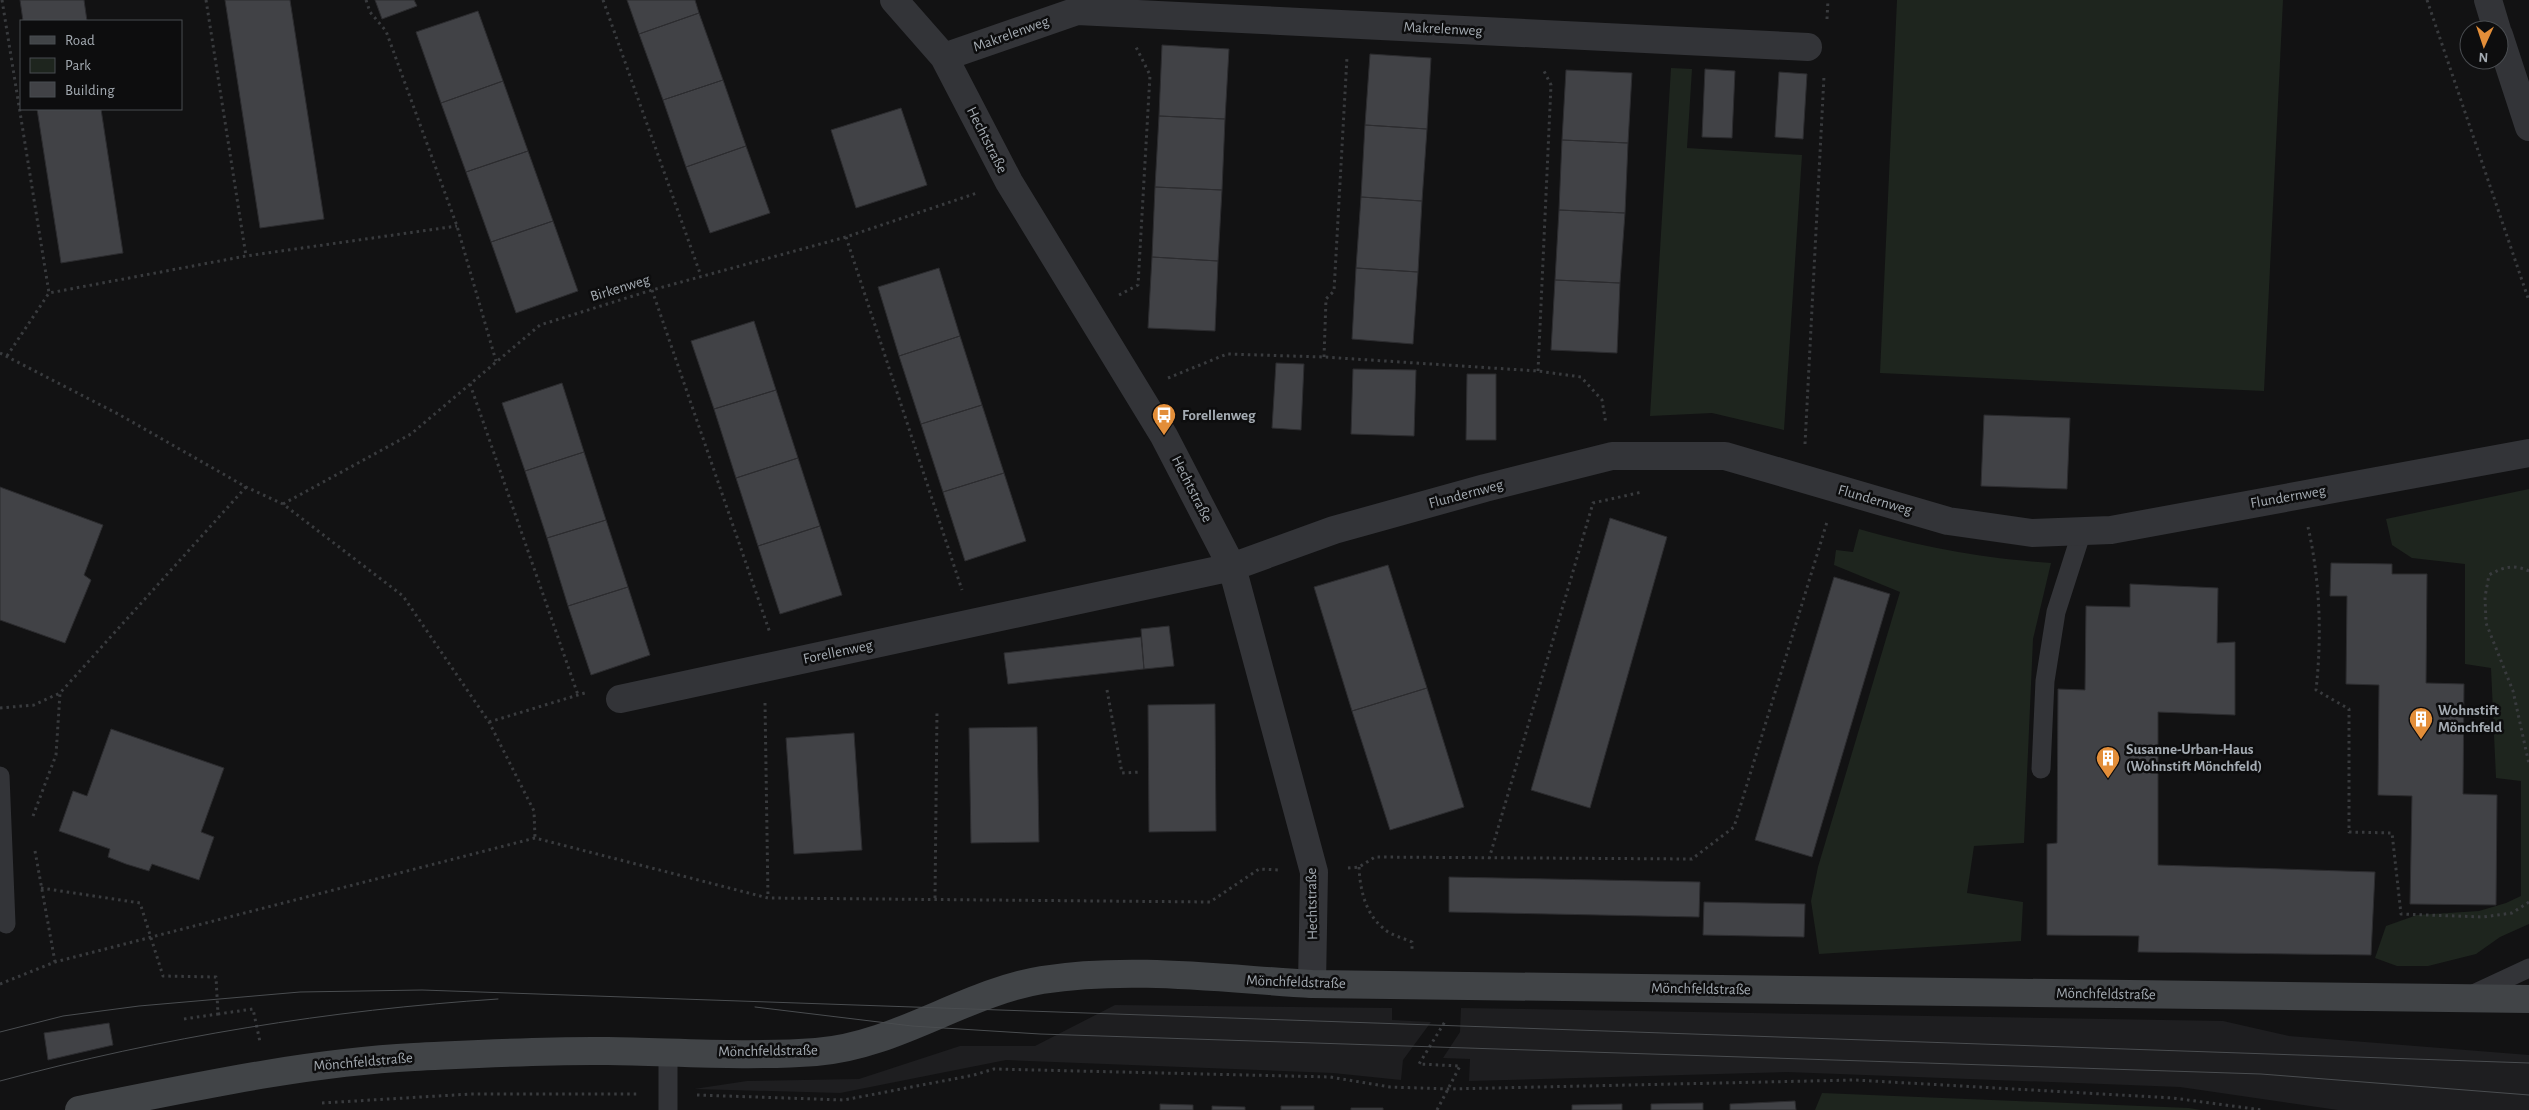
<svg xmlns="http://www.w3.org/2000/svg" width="2529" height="1110" font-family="'Alegreya Sans',sans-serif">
<rect width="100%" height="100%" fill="#121213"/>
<path fill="#1e1e20" d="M1115 1005 1392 1008V1020L1431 1022 1403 1060 1401 1080 1333 1073 1006 1060 840 1093 694 1089 747 1081 859 1079 960 1046H1035Z
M1461 1008 2223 1021 2289 1036 2529 1055V1110H2338L2180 1087 1787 1072 1469 1081 1470 1059 1443 1058 1460 1032Z"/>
<path fill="#1e251e" d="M1897 0H2283L2264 391 1880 373Z
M1671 68 1692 69 1687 148 1802 155 1784 430 1712 413 1650 416Z
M2529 489V924L2500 937 2476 954 2428 966H2397L2375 958 2386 926 2417 915 2479 911 2506 903 2521 896V781L2496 778 2491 668 2465 664V564L2412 558 2392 545 2386 519Z
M1859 529C1926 548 1981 558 2051 563L2033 639 2024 843 1974 846 1967 893 2023 902 2021 941 1819 954 1811 901 1818 867 1900 592 1834 565 1836 550 1853 552Z
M1822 1093 2189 1108 2201 1110H1815Z"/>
<path fill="#414246" stroke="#2c2c2f" d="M20 0H84L87 21H23Z
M225 0H290L324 219 260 228Z
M375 0H414L417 6 382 19Z
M627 0H695L699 13 639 34Z
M478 11 503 81 441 103 416 32Z
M699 13 723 80 663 100 639 34Z
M1162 45 1229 49 1225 119 1159 116Z
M1370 54 1431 58 1427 129 1365 125Z
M1705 69 1735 71 1732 138 1702 137Z
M1566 70 1632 73 1628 143 1562 140Z
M1779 72 1807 74 1803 139 1775 137Z
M723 80 746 146 686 167 663 100Z
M503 81 528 151 466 172 441 103Z
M901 108 927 185 856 208 831 130Z
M37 109H101L123 253 61 263Z
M1159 116 1225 119 1222 190 1155 187Z
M1365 125 1427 129 1422 201 1361 197Z
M1562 140 1628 143 1625 213 1559 210Z
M746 146 770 213 710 233 686 167Z
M528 151 553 221 491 242 466 172Z
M1155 187 1222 190 1218 261 1152 257Z
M1361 197 1422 201 1418 272 1356 268Z
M1559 210 1625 213 1620 283 1555 280Z
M553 221 578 291 516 313 491 242Z
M1152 257 1218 261 1215 331 1148 328Z
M939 268 960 336 899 356 878 287Z
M1356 268 1418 272 1413 344 1352 339Z
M1555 280 1620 283 1617 353 1551 350Z
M754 321 776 390 714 409 691 341Z
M960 336 982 405 921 424 899 356Z
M1276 363 1304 364 1301 430 1272 428Z
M1353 369 1416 370 1414 436 1351 434Z
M1467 374H1496V440H1466Z
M562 383 584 452 525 471 502 403Z
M776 390 798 458 736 478 714 409Z
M982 405 1004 473 943 492 921 424Z
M1984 415 2070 418 2067 489 1981 486Z
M584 452 606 520 547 538 525 471Z
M798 458 820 526 758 546 736 478Z
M1004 473 1026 541 965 561 943 492Z
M0 487 103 525 84 575 91 580 65 643 0 620Z
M1610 518 1667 537 1590 808 1531 790Z
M606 520 628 587 568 606 547 538Z
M820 526 842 595 780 614 758 546Z
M2331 563 2392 564V574H2427L2426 683 2464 684 2463 794 2497 795 2496 905 2410 904 2412 796 2378 795 2379 685 2346 684 2347 596H2330Z
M1388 565 1427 688 1352 711 1314 587Z
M1834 577 1890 594 1812 857 1755 840Z
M2130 584 2218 588 2217 643 2235 642V715L2158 712V865L2375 872 2371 955 2138 952 2139 936 2047 935V844L2057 843 2058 689 2085 690 2086 606 2130 607Z
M628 587 650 655 591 675 568 606Z
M1169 626 1174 666 1144 669 1141 629Z
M1141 637 1144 669 1008 684 1004 653Z
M1427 688 1464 807 1390 830 1352 711Z
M1215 704 1216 831 1149 832 1148 705Z
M1037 727 1039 842 971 843 969 728Z
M111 729 224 768 201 832 214 837 199 880 152 864 149 871 126 864 108 857 110 849 59 831 73 791 87 796Z
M854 733 862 850 794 854 786 738Z
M1449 877 1700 882 1699 917 1449 912Z
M1704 902 1805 904 1804 937 1703 935Z
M109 1023 113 1045 48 1060 44 1033Z
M1795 1101 1796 1110H1730V1104Z
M1703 1103V1110H1651V1104Z
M1160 1104 1193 1105V1110H1160Z
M1622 1104V1110H1572V1105Z
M1212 1106 1245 1107V1110H1212Z
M1281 1106H1314V1110H1281Z
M1351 1108H1383V1110H1351Z"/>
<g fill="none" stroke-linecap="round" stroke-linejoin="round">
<path stroke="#393b3e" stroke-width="3" stroke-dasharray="2.5 4" stroke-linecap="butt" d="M2 0 49 293
M206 0 246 256
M366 0 370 12 386 31 457 226 496 361
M603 0 701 276
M2427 0 2529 301
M1827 19 1828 0
M846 237 962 590
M652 290 770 633
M1119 295 1138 285 1150 75 1136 47
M0 353 120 415 246 487 283 504 403 596 489 722 534 811 535 838
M7 356 49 293 246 256 457 226
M1324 357 1326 299 1334 291 1347 57
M1538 371 1551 85 1543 69
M1168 378 1227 354 1324 357 1538 371 1581 377 1602 400 1606 424
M470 384 578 695
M1805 444 1824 76
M283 504 411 434 540 325 652 290 846 237 977 193
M2308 527C2320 580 2322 636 2316 690L2349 709V832L2392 833 2401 914 2483 917 2512 913 2529 902
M2529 571C2513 564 2503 567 2489 575L2485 597 2486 623 2513 691 2529 764
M1107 690 1122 773 1140 772
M765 703 768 898
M0 708 34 705 60 693 246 487
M489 722 588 692
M33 816 56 755 60 693
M35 851 55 962
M1489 859 1593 503 1642 492
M1359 867C1360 889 1365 913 1383 928 1390 935 1403 938 1412 942V952
M1348 868 1359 867 1375 857 1692 859 1734 827 1827 522
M41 888 140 903 163 976 216 977 218 1014 253 1009 260 1042
M935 898 937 711
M0 984 55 962 535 838 768 898 1210 902 1259 869 1279 870
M184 1019 218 1014
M697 1095 844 1100 974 1075 994 1069 1330 1077 1390 1087 1449 1089 1855 1080 2173 1098 2262 1110
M322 1103 471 1094H638
M1437 1110 1460 1066 1419 1064 1446 1020"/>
<path stroke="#333438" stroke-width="19" d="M2041 769 2045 681 2056 612 2082 531
M0 776 6 924
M2471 995 2529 968
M668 1110V1052"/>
<path stroke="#333438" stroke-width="28" d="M894 0 944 57 1009 182 1164 436 1232 567 1314 872 1312 984
M2488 0 2497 30
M2499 35 2529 127
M944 57 1077 11 1808 47
M620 699 1232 567 1334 530 1485 488 1612 456H1725L1948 521 2032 533 2111 530 2529 453"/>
<path stroke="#414447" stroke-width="28" d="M79 1110C190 1088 301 1063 414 1057 478 1054 544 1050 608 1051 677 1052 747 1057 816 1052 896 1046 964 993 1042 980 1131 966 1224 979 1312 984L2529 999"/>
<path stroke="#4a4d50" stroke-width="1" d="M755 1007 912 1026 1040 1034 2261 1074 2529 1095
M0 1032 63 1016 139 1006 300 992 422 990 2529 1063
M0 1081C163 1037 330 1010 498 999"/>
</g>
<defs>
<g id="bus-pin" transform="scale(1.25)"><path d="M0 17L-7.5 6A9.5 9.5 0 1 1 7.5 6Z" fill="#e38e39" stroke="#0d0d0e"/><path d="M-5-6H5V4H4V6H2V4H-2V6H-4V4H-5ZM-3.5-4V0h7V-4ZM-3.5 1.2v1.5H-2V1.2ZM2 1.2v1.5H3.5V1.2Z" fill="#fff"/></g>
<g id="building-pin" transform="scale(1.25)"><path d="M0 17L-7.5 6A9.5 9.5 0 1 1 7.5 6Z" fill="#e38e39" stroke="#0d0d0e"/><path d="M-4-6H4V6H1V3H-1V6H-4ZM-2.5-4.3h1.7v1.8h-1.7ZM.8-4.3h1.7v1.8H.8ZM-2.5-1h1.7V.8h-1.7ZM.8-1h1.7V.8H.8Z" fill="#fff"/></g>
</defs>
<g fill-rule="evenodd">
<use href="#bus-pin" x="1164" y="415"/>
<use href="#building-pin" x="2421" y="719"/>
<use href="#building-pin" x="2108" y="758"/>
</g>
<g text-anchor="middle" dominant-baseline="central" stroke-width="5" stroke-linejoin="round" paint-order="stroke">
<g font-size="15" fill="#a4abb2" stroke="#0d0d0e">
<text transform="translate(1443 29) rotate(3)">Makrelenweg</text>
<text transform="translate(1011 34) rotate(-20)">Makrelenweg</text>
<text transform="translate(987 140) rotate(63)">Hechtstraße</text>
<text transform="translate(620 288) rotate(-17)">Birkenweg</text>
<text transform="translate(1192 489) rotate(63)">Hechtstraße</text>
<text transform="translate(1466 494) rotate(-15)">Flundernweg</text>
<text transform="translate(2288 497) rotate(-10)">Flundernweg</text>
<text transform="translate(1875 500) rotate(16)">Flundernweg</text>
<text transform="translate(838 652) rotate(-12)">Forellenweg</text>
<text transform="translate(1312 904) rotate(-91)">Hechtstraße</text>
<text transform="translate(1296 982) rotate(2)">Mönchfeldstraße</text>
<text transform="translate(1701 989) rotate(1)">Mönchfeldstraße</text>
<text transform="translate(2106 994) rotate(1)">Mönchfeldstraße</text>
<text transform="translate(768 1051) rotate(-1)">Mönchfeldstraße</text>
<text transform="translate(363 1062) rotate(-5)">Mönchfeldstraße</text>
</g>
<g font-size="15" font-weight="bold" fill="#a4abb2" stroke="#0d0d0e" text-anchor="start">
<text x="1182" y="415">Forellenweg</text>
<text x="2438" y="710">Wohnstift<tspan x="2438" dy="17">Mönchfeld</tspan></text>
<text x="2126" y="749">Susanne-Urban-Haus<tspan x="2126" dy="17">(Wohnstift Mönchfeld)</tspan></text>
</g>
</g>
<rect x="20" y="20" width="162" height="90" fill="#0d0d0e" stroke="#494c50"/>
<rect x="30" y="36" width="25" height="8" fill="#414447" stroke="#494c50"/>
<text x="65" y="45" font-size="15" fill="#a4abb2">Road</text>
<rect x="30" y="58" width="25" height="15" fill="#1e251e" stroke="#494c50"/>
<text x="65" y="70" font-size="15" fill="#a4abb2">Park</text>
<rect x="30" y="82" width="25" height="15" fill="#414246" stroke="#494c50"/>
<text x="65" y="95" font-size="15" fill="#a4abb2">Building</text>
<g transform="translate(2484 45) rotate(183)"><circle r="24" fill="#0d0d0e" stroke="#494c50"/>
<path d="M0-4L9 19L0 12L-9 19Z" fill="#e38e39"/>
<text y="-8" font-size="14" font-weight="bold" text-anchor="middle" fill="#a4abb2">N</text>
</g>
</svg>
